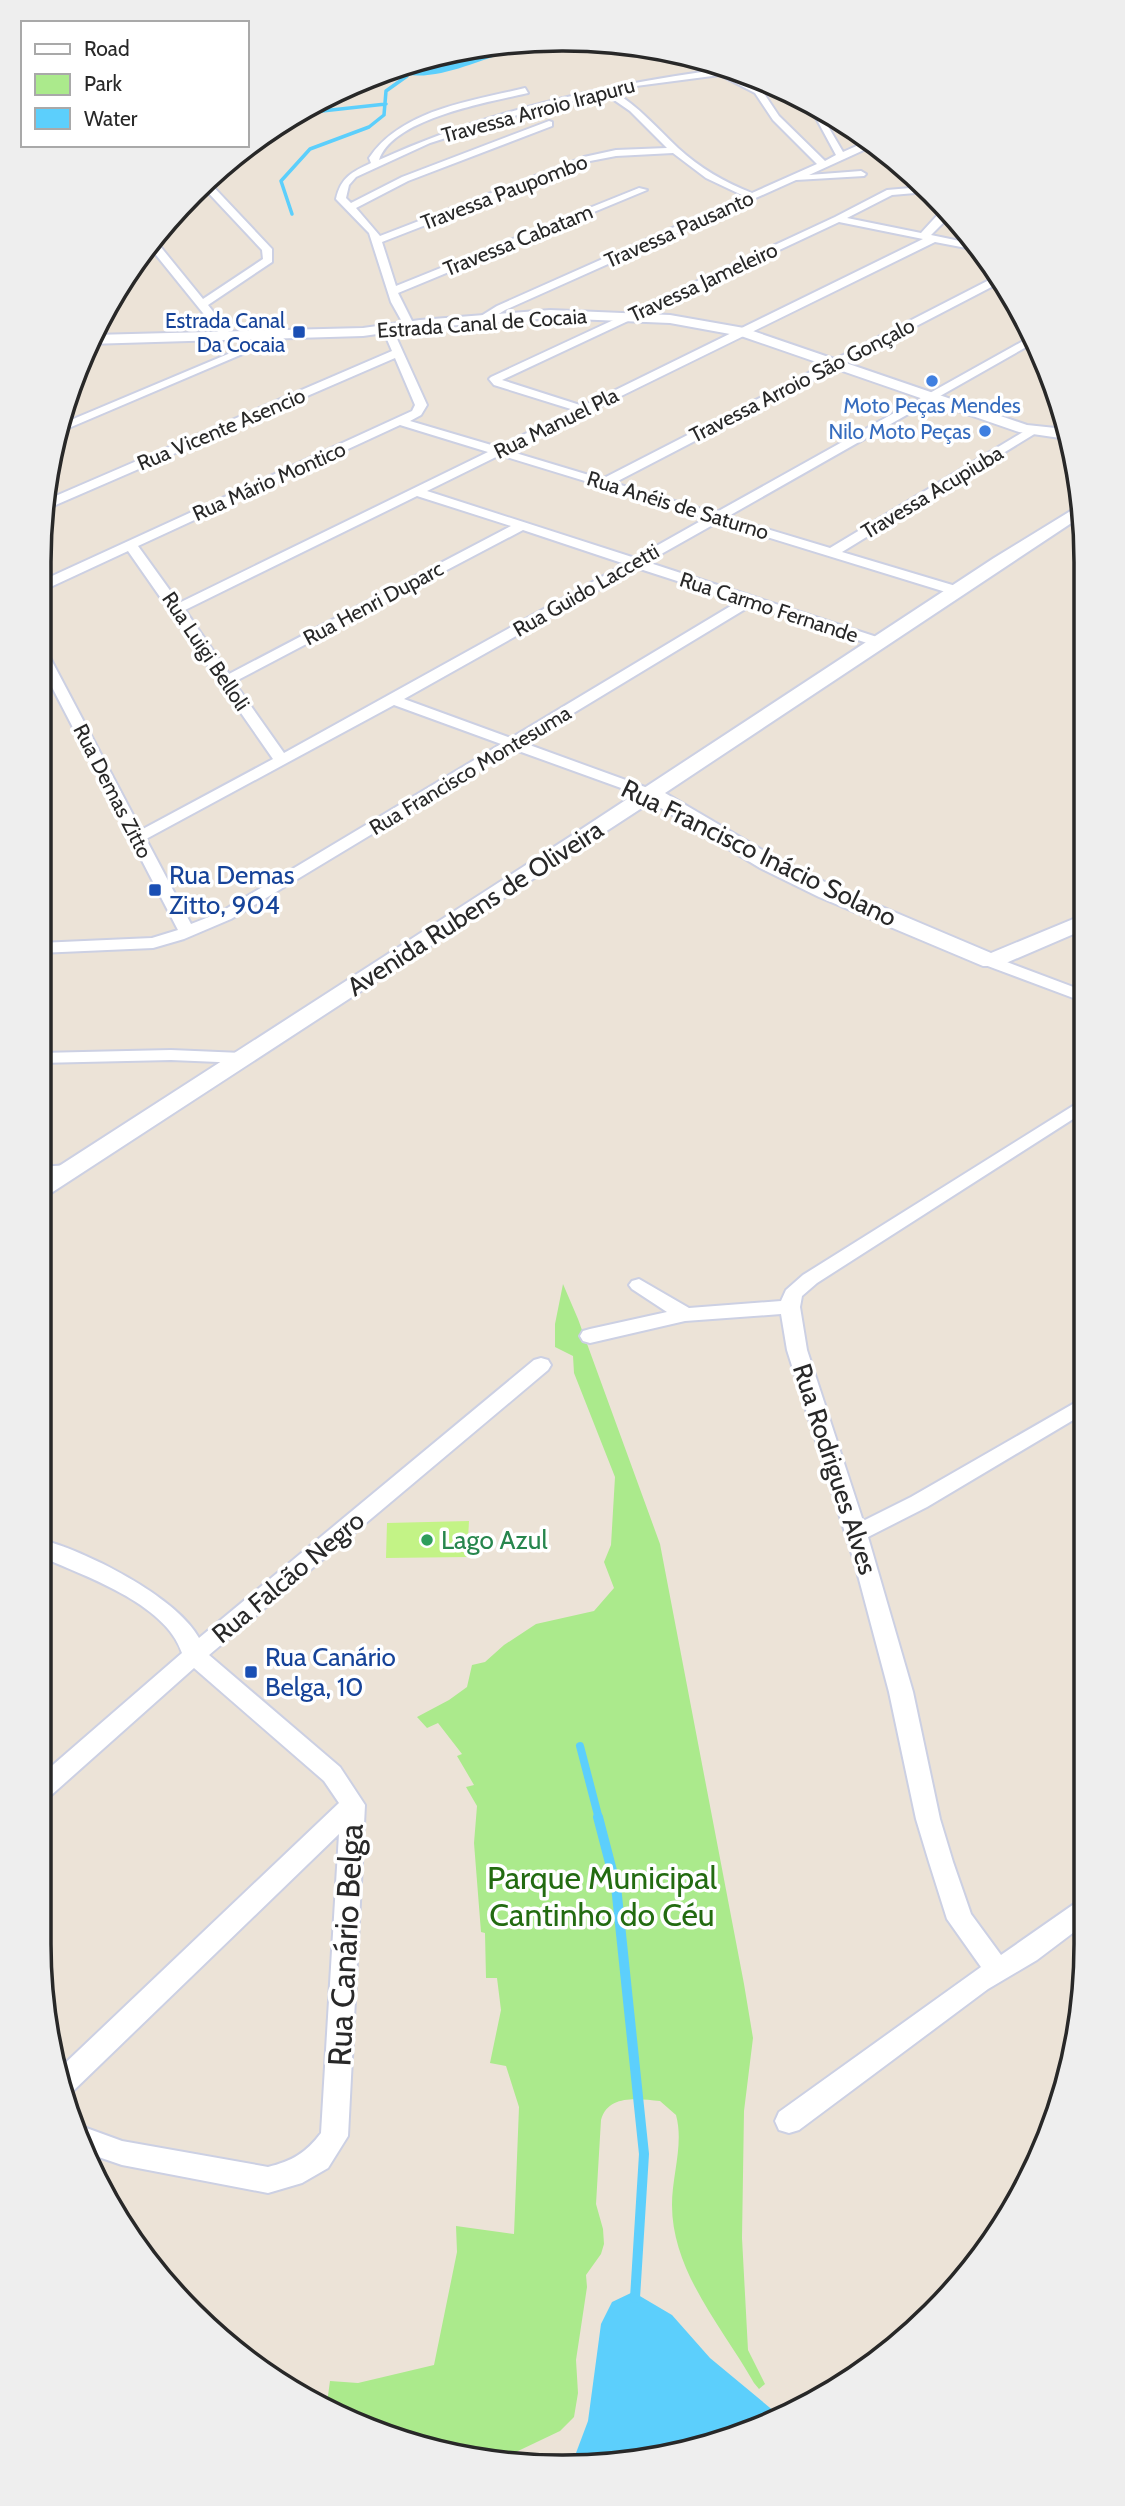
<svg xmlns="http://www.w3.org/2000/svg" width="1125" height="2506" font-family="Cabin,sans-serif">
<rect width="100%" height="100%" fill="#ece3d7"/>
<path fill="#abea8c" d="M563 1284 578 1319 660 1544 744 1984 753 2038 744 2111 742 2238 748 2350 765 2384 759 2389 754 2383C723 2328 672 2272 672 2205 672 2175 684 2144 676 2115L660 2101C638 2099 608 2094 601 2120L596 2204 603 2229 604 2244 601 2254 586 2275 587 2287 576 2360 578 2393 574 2417 560 2431 518 2451 508 2459 461 2458 317 2404 327 2403 330 2381 358 2383 434 2365 457 2252 456 2226 514 2234 519 2107 506 2066 490 2063 501 2010 497 1978H486L485 1933 481 1932 474 1843 477 1806 466 1787 474 1785 457 1756 462 1754 438 1723 427 1728 417 1717 449 1700 467 1687 472 1665 485 1662 504 1645 536 1624 594 1611 614 1588 604 1562 611 1545 615 1477 574 1373 573 1356 555 1347V1324Z"/>
<path fill="#c3f386" d="M469 1521 467 1557 386 1558 387 1523Z"/>
<path fill="#5ccffc" d="M562 39 599 42C571 44 542 46 514 51 473 60 431 87 389 70L460 49Z
M633 2292 672 2315 710 2358 781 2417 731 2440 631 2463 573 2461 588 2421 601 2324 612 2302Z"/>
<g fill="none" stroke-linecap="round" stroke-linejoin="round">
<path stroke="#5ccffc" stroke-width="3.5" d="M313 112 386 104
M292 214 281 181 310 149 369 127 384 115 386 91 407 76"/>
<path stroke="#5ccffc" stroke-width="8" d="M580 1746 599 1819"/>
<path stroke="#5ccffc" stroke-width="10" d="M598 1817 616 1886 644 2154 635 2298"/>
<g stroke="#ccd0e3" stroke-width="4">
<path id="street" d="M730 68 739 71 731 73 761 89 779 116 825 161 836 155 809 105 819 111 843 152 870 140 877 144 809 175 861 171 866 174 864 176 796 180 505 310 489 320H481V316L497 306 744 196 706 178 673 153 616 156 590 161 382 242 396 286 639 188 647 190 398 293 414 325 405 327 391 302 369 233 336 199C341 177 352 172 371 163L369 158C402 109 472 101 525 88L528 93C490 102 393 118 379 160 490 109 610 84 730 68ZM720 75 755 93 773 120 817 164 752 193C724 182 700 168 678 148 657 128 638 106 613 91L636 86ZM604 93 630 111 667 148 616 150 584 157 380 236 356 208 408 181 552 126V122L549 121 402 177 351 203 346 198 349 185 356 177 430 143 514 116Z
M207 180 272 249V262L208 305 233 337 228 340 224 339 148 245 155 240 203 299 263 259 262 250 201 185Z
M922 187 927 192 892 195 847 218 921 233 943 209 949 215 948 218 931 235 979 245 982 251 935 242 509 451 602 479 997 276 1001 282 614 483 715 513 1032 336 1035 342 727 517 830 548 1028 429H1036V433L842 552 959 587V593H949L718 522 647 562 886 640V646H876L752 605 524 743 656 791 659 794 656 797H646L513 749 231 919 184 939 153 948 39 953V943L152 938 178 930 39 662V646L46 650 141 830 273 759 128 551 44 590 39 591V582L412 411 415 405 395 358 44 510V501L392 351 383 330 388 327 393 330 427 405 421 415 410 421 498 447 574 410 494 385 489 379 491 377 835 217 887 190ZM839 222 923 239 583 406 502 380ZM400 425 488 452 179 603 138 546ZM500 455 706 518 635 558 427 491ZM417 496 511 526 229 674 185 610ZM523 530 625 564 284 753 234 682ZM637 568 739 601 511 738 404 699ZM394 705 501 744 219 913 191 924 146 839Z
M98 325 109 340 108 342H100L94 333Z
M278 333 287 335 57 433 59 425Z
M991 956 1084 991V1002L985 965 983 961 985 957Z
M171 1050 242 1053 251 1058 242 1063 171 1060 39 1063V1053Z
M1084 1099V1112L817 1283 802 1296 800 1307 807 1350 863 1521 911 1497 1085 1397V1413L927 1507 868 1537 913 1692 940 1819 953 1862 971 1914 1001 1955 1077 1902 1086 1899V1923L1037 1960 988 1989 799 2130 789 2133 779 2130 775 2121 779 2112 981 1967 947 1919 929 1862 916 1819 889 1692 855 1564 787 1350 781 1314 685 1321 590 1343 583 1341 580 1336 583 1331 590 1329 667 1312 632 1289 629 1285 632 1281 639 1279 689 1308 781 1301 786 1290 803 1275Z
M69 1165 76 1167 78 1171 76 1175 39 1177V1167Z
M541 1358 548 1360 551 1365 548 1370 209 1655 340 1767 365 1805 348 2136 328 2168 302 2183 268 2193 122 2165 84 2152 73 2127 78 2125 122 2141 268 2167C292 2161 306 2153 321 2133L339 1834 72 2092 64 2095 59 2069 339 1803 324 1781 194 1668 48 1798 39 1800V1777L182 1653C166 1603 82 1575 39 1556V1539C84 1550 176 1596 199 1638L534 1360Z"/>
</g>
<g stroke="#ccd0e3" stroke-width="4">
<path id="secondary" d="M550 310 670 315 744 328 1027 425 1065 429 1067 439 1019 432 741 336 670 323 550 318 420 328 363 336 88 344 93 335 363 328 420 320Z
M1082 504V516L665 793 776 858 835 887 991 953 1083 915V930L999 966H983L819 897 760 868 651 802 48 1195 39 1198V1179L571 836 994 558Z"/>
</g>
<use href="#street" fill="#fff" fill-rule="evenodd"/>
<use href="#secondary" fill="#fff" fill-rule="evenodd"/>
</g>
<g fill="#1a4fb4" stroke="#fff" stroke-width="2.5">
<rect x="292" y="325" width="14" height="14" rx="3.5"/>
<rect x="148" y="883" width="14" height="14" rx="3.5"/>
<rect x="244" y="1665" width="14" height="14" rx="3.5"/>
</g>
<g fill="#3f7fe0" stroke="#fff" stroke-width="2.5">
<circle cx="932" cy="381" r="7"/>
<circle cx="985" cy="431" r="7"/>
</g>
<circle fill="#2e9e5b" stroke="#fff" stroke-width="2.5" cx="427" cy="1540" r="7"/>
<g text-anchor="middle" dominant-baseline="central" stroke-width="7" stroke-linejoin="round" paint-order="stroke">
<g font-size="21" fill="#282828" stroke="#fff">
<text transform="translate(538 110) rotate(-15)">Travessa Arroio Irapuru</text>
<text transform="translate(504 192) rotate(-21)">Travessa Paupombo</text>
<text transform="translate(679 229) rotate(-24)">Travessa Pausanto</text>
<text transform="translate(518 240) rotate(-22)">Travessa Cabatam</text>
<text transform="translate(703 282) rotate(-25)">Travessa Jameleiro</text>
<text transform="translate(482 323) rotate(-4)">Estrada Canal de Cocaia</text>
<text transform="translate(802 380) rotate(-27)">Travessa Arroio São Gonçalo</text>
<text transform="translate(556 423) rotate(-26)">Rua Manuel Pla</text>
<text transform="translate(221 429) rotate(-23)">Rua Vicente Asencio</text>
<text transform="translate(269 481) rotate(-24)">Rua Mário Montico</text>
<text transform="translate(932 492) rotate(-31)">Travessa Acupiuba</text>
<text transform="translate(678 505) rotate(17)">Rua Anéis de Saturno</text>
<text transform="translate(586 590) rotate(-30)">Rua Guido Laccetti</text>
<text transform="translate(373 603) rotate(-28)">Rua Henri Duparc</text>
<text transform="translate(769 607) rotate(18)">Rua Carmo Fernande</text>
<text transform="translate(206 651) rotate(56)">Rua Luigi Belloli</text>
<text transform="translate(470 770) rotate(-31)">Rua Francisco Montesuma</text>
<text transform="translate(113 791) rotate(63)">Rua Demas Zitto</text>
</g>
<g font-size="21" fill="#164399" stroke="#fff" text-anchor="end">
<text x="285" y="320">Estrada Canal<tspan x="285" dy="24">Da Cocaia</tspan></text>
</g>
<g font-size="21" fill="#366cbe" stroke="#fff">
<text x="932" y="405">Moto Peças Mendes</text>
<text x="971" y="431" text-anchor="end">Nilo Moto Peças</text>
</g>
<g font-size="26" fill="#282828" stroke="#fff">
<text transform="translate(759 853) rotate(26)">Rua Francisco Inácio Solano</text>
<text transform="translate(475 908) rotate(-33)">Avenida Rubens de Oliveira</text>
<text transform="translate(835 1469) rotate(72)">Rua Rodrigues Alves</text>
<text transform="translate(288 1577) rotate(-40)">Rua Falcão Negro</text>
</g>
<g font-size="26" fill="#164399" stroke="#fff" text-anchor="start">
<text x="169" y="875">Rua Demas<tspan x="169" dy="30">Zitto, 904</tspan></text>
<text x="265" y="1657">Rua Canário<tspan x="265" dy="30">Belga, 10</tspan></text>
</g>
<g font-size="26" fill="#27864d" stroke="#fff" text-anchor="start">
<text x="441" y="1540">Lago Azul</text>
</g>
<g font-size="32" fill="#236b11" stroke="#fff">
<text x="602" y="1877">Parque Municipal<tspan x="602" dy="37">Cantinho do Céu</tspan></text>
</g>
<g font-size="32" fill="#282828" stroke="#fff">
<text transform="translate(345 1945) rotate(-87)">Rua Canário Belga</text>
</g>
</g>
<path d="M0 0H1125V2506H0ZM562 51H563A511 511 0 0 1 1074 562V1944A511 511 0 0 1 563 2455H562A511 511 0 0 1 51 1944V562A511 511 0 0 1 562 51Z" fill="#eee" fill-rule="evenodd"/>
<path fill="none" stroke="#282828" stroke-width="3.5" d="M562 51H563A511 511 0 0 1 1074 562V1944A511 511 0 0 1 563 2455H562A511 511 0 0 1 51 1944V562A511 511 0 0 1 562 51Z"/>
<rect x="21" y="21" width="228" height="126" fill="#ffffff" stroke="#a9a9a9" stroke-width="2"/>
<rect x="35" y="44" width="35" height="10" fill="#ffffff" stroke="#a9a9a9" stroke-width="2"/>
<text x="84" y="56" font-size="21" fill="#282828">Road</text>
<rect x="35" y="74" width="35" height="21" fill="#abea8c" stroke="#a9a9a9" stroke-width="2"/>
<text x="84" y="91" font-size="21" fill="#282828">Park</text>
<rect x="35" y="108" width="35" height="21" fill="#5ccffc" stroke="#a9a9a9" stroke-width="2"/>
<text x="84" y="126" font-size="21" fill="#282828">Water</text>
</svg>
